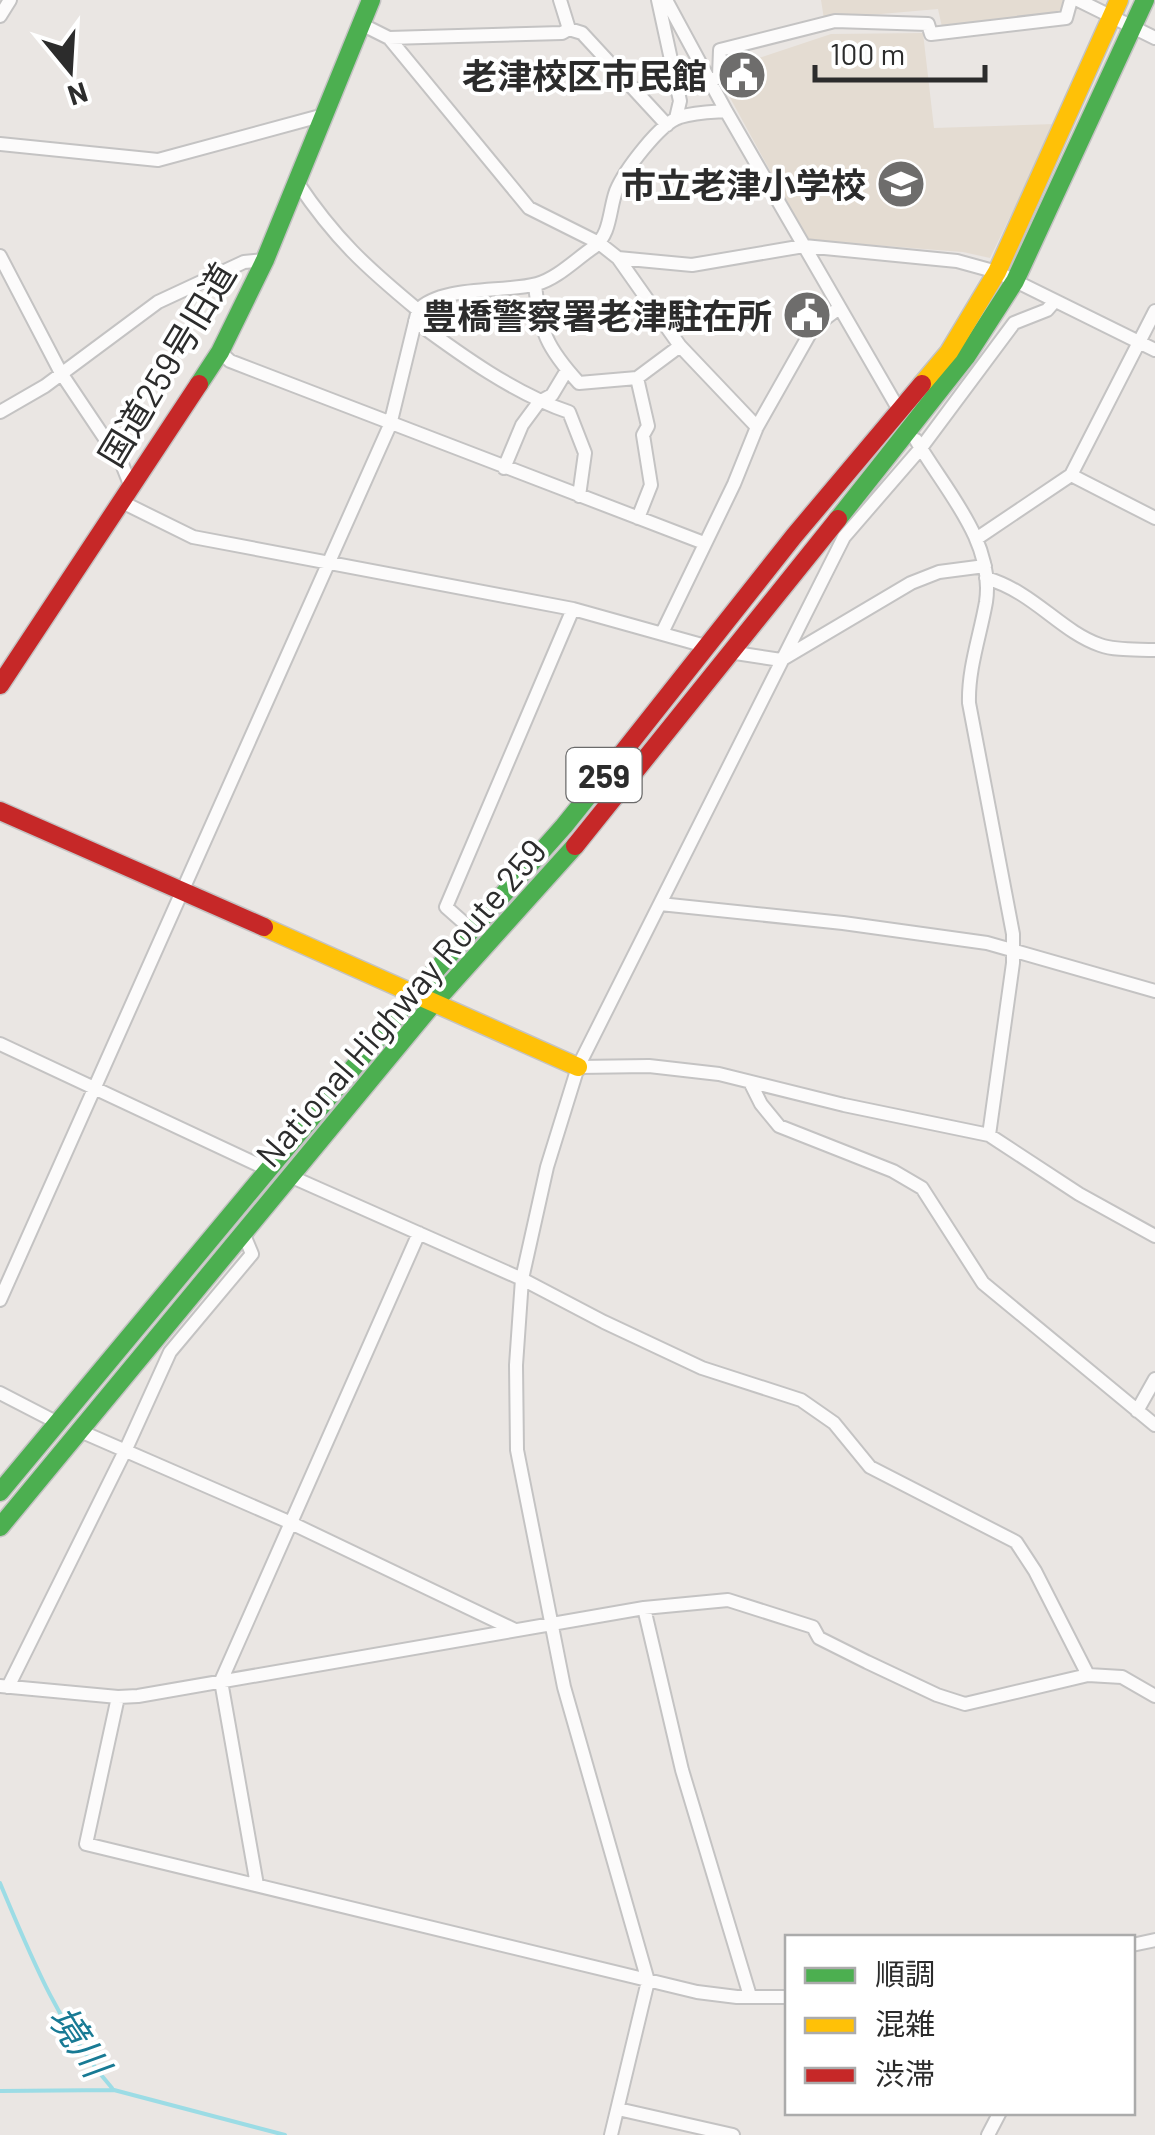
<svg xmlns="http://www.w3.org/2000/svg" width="1155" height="2135" font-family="Barlow,'Noto Sans JP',sans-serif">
<rect width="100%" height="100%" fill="#eae6e3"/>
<path fill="#e4dcd2" d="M821 0H1063L1060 12 942 27 938 9 824 19Z
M923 33 934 128 1055 124 990 258 963 252 808 240 728 94 756 92V59L831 34Z"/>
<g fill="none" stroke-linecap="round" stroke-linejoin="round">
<path stroke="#9cdce5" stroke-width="4" d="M0 1883C31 1957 59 2027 112 2088
M0 2091 114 2090 285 2135"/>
<g stroke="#c4c3c3" stroke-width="16">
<path id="street" d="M560 0 569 29
M658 0 680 101 676 118
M666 0 726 111 895 403
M1078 0 1155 38
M0 16 10 0
M361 24 389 38 529 208 599 243 618 258 692 265 804 246 957 261 997 272 1155 350
M389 38 562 33 569 29 582 33 667 125
M711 82 719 76 720 50 835 21 928 24 931 34 1066 18 1071 0
M0 144 158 160 324 115
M297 182C335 239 366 267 418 310
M0 256 61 373 122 464 131 487
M618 258 680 346 757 427
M535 285C540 332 547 348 579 383L637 378 680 346
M415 321C461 355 515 394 569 412L585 453 579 496
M220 352 230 361 704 543
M637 378 648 426 643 435 651 485 638 518
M0 412 45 386 158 302 244 262 265 260
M916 440C944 489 995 541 986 602 980 636 968 669 969 703L1013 934V963L989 1135
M504 468 522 425 539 402 552 395 567 370
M1071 475 1155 518
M122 502 193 537 573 609 709 647
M976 539 1071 475 1155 311
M986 578C1034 592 1060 631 1100 645 1117 651 1138 649 1155 650
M662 633 734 484 757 427 813 328 839 308
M729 652 781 660 911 583 939 572 985 566
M660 904 843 923 987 943 1155 991
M472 930 446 907 573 609
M0 1044 267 1169
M578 1067 649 1066 719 1074 844 1105 989 1135 1079 1194 1155 1236
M750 1082 761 1104 779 1126 893 1171 922 1188 983 1283 1155 1425
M292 1177 522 1279 604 1322 702 1368 801 1400 834 1423 870 1467 1016 1542 1035 1571 1088 1675
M0 1300 390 425 418 310C442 285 504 293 537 284 558 278 576 259 594 247 611 234 609 210 616 191 624 171 660 123 680 117 695 112 711 112 726 111
M0 1393 58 1423
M1137 1411 1155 1379
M80 1431 289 1522 515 1630
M644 1608 682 1770 750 1996
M0 1686 118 1697 138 1696 644 1608 728 1600 813 1627 819 1638 867 1662 937 1695 965 1704 1088 1675 1122 1677 1155 1696
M8 1687 126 1449 170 1352 252 1254 244 1235
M118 1697 86 1844 697 1992 737 1997H788
M257 1885 221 1681 419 1233
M1132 1945 1155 1940
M618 2109 733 2135
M611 2135 648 1981 564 1687 517 1450 516 1365 522 1279 547 1167 578 1067 844 537 921 448 1014 323 1047 310 1054 302
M988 2135 1000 2112"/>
</g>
<g stroke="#c4c3c3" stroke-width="21">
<path id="fast" d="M199 384 220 352 265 260 371 0
M838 519 966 357 1015 281 1145 0
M0 1492 413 996 564 826 605 775
M0 1527 432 1005 575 846"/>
</g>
<g stroke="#c4c3c3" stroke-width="21">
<path id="slow" d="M922 384 949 352 997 272 1119 0
M264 927 578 1067"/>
</g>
<g stroke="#c4c3c3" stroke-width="21">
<path id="jam" d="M0 685 199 384
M605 775 794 536 922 384
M0 811 264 927
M575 846 838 519"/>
</g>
<use href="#street" stroke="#fcfbfb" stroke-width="12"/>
<use href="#fast" stroke="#4caf50" stroke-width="18"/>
<use href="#slow" stroke="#ffc107" stroke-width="18"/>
<use href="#jam" stroke="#c62828" stroke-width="18"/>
</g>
<defs>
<g id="civic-disc" transform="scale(2.5)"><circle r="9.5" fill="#6e6d6c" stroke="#fff"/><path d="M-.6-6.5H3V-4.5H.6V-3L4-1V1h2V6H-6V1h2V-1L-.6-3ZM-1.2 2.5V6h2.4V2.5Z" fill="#fff"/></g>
<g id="school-disc" transform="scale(2.5)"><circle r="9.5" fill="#6e6d6c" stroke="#fff"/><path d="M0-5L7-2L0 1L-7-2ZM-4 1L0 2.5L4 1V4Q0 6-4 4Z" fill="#fff"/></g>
</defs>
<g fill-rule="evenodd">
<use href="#civic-disc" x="742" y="75"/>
<use href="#school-disc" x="901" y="184"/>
<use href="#civic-disc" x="807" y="315"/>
</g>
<g text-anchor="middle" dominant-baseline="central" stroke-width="8" stroke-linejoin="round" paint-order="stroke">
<rect fill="#fff" stroke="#6b6b6b" stroke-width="2.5" x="566.5" y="748" width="75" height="54" rx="8"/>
<g font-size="32" font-weight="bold" fill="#2c2c2c">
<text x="604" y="775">259</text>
</g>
<g font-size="35" font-weight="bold" fill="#2c2c2c" stroke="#fff" text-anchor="end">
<text x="707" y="75">老津校区市民館</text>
<text x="866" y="184">市立老津小学校</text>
<text x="772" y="315">豊橋警察署老津駐在所</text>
</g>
<g font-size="35" fill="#2c2c2c" stroke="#fff">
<text transform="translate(166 364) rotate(-59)">国道259号旧道</text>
<text transform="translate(400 1002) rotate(-49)">National Highway Route 259</text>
</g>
<g font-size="38" font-style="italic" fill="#187a94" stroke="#fff">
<text transform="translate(80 2040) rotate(56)">境川</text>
</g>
</g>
<rect x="785" y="1935" width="350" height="180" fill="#ffffff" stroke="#ababab" stroke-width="2.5"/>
<rect x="805" y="1968" width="50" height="15" fill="#4caf50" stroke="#ababab" stroke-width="2.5"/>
<text x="875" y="1985" font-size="30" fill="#2c2c2c">順調</text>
<rect x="805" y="2018" width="50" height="15" fill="#ffc107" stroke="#ababab" stroke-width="2.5"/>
<text x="875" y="2035" font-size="30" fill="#2c2c2c">混雑</text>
<rect x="805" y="2068" width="50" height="15" fill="#c62828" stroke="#ababab" stroke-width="2.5"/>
<text x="875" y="2085" font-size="30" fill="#2c2c2c">渋滞</text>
<g transform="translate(70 70) rotate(162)" stroke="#ffffff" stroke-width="8" paint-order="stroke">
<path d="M0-8L18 38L0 25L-18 38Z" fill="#2c2c2c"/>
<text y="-15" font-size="28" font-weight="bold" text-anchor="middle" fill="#2c2c2c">N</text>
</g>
<path d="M815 65v15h170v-15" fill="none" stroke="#2c2c2c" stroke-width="5"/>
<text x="830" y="65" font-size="30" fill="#2c2c2c" stroke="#ffffff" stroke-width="8" paint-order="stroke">100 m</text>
</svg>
